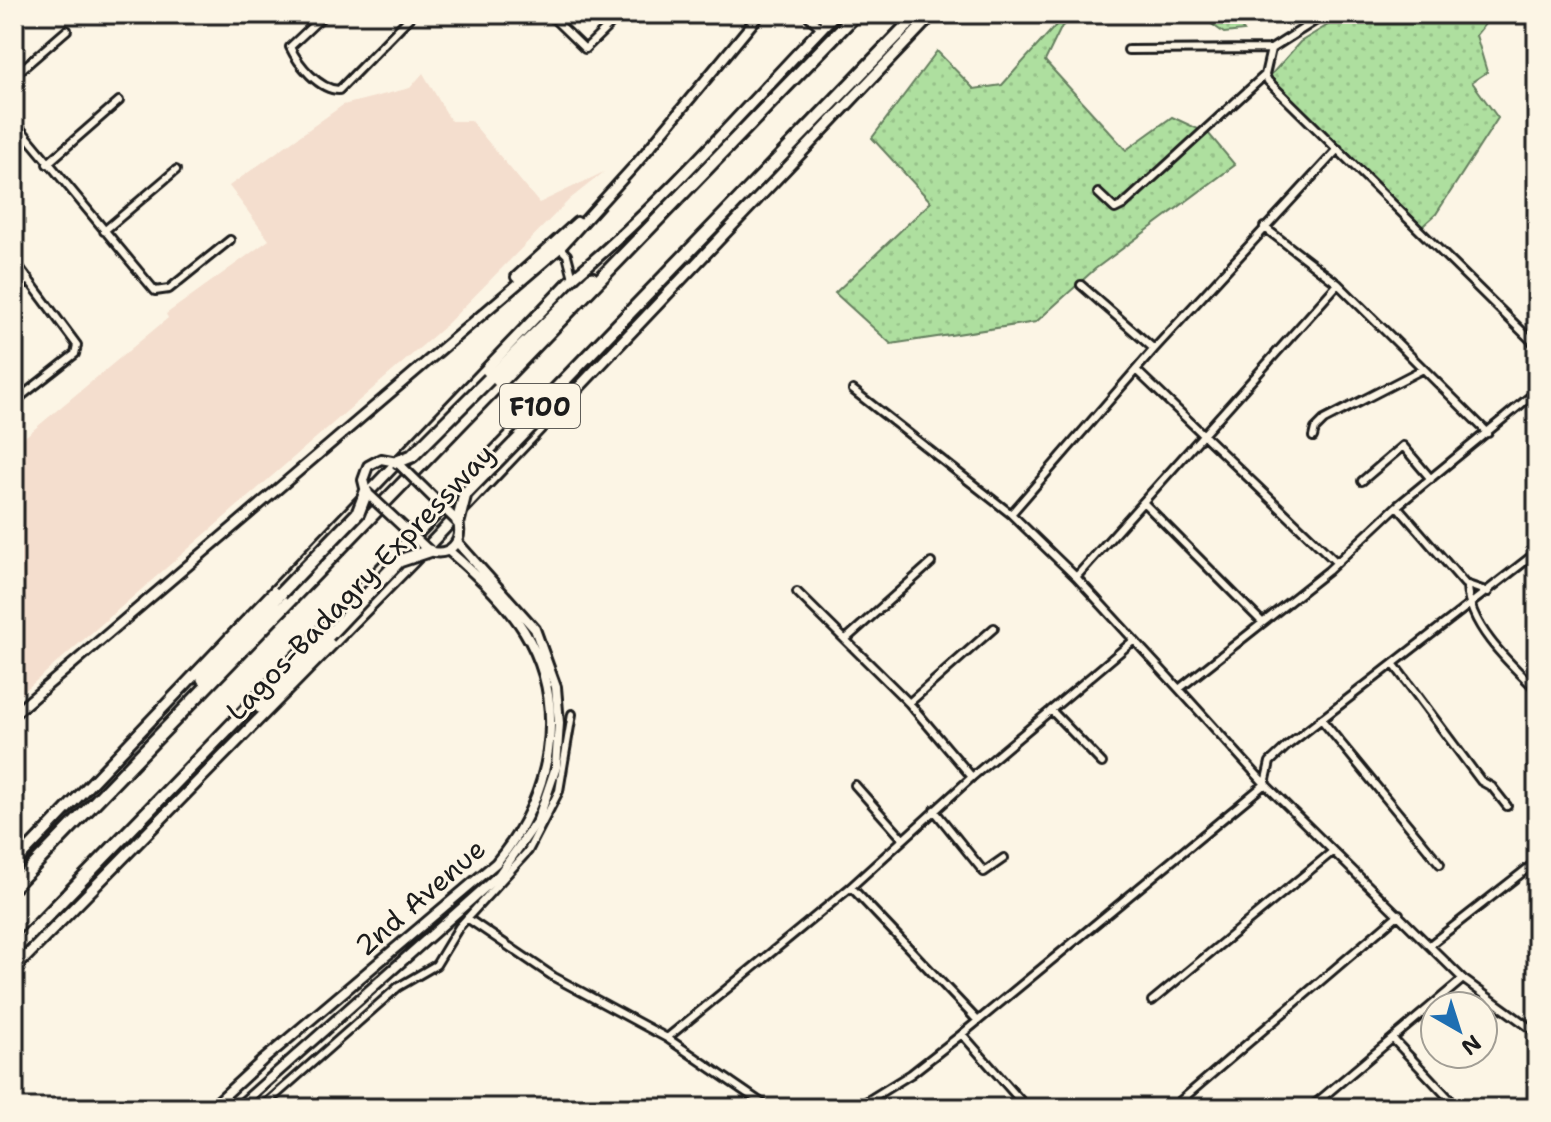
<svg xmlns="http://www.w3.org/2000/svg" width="1551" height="1122" font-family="'Shantell Sans',sans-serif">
<defs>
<pattern id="grass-dots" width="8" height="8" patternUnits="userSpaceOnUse" patternTransform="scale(2)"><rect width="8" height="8" fill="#aedf9f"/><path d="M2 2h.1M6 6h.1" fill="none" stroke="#95bf88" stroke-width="1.8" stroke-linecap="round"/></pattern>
</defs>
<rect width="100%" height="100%" fill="#fcf5e5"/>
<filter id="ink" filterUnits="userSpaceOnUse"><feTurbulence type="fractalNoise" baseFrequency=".0125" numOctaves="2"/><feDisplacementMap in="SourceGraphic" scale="16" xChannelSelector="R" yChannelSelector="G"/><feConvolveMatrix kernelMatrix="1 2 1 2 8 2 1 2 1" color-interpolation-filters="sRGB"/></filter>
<g filter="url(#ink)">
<path fill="#f4dece" d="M1230 14H1260L1244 31Z
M423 73 451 121H471L539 203 604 172 570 199 445 326 14 700V446L168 318 166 314 269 240 229 186 343 105 410 88Z"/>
<path fill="url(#grass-dots)" stroke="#657e5e" stroke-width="2" d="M1066 14H1084L1062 26 1045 61 1126 150 1172 117 1209 134 1235 165 1095 269 1036 322 891 344 835 293 931 202 872 138 937 51 974 89 1002 85Z
M1198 14H1230L1244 31 1224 33Z
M1346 14H1493L1476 35 1487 72 1472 82 1498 118 1436 214 1416 232 1339 155 1270 76 1300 42Z"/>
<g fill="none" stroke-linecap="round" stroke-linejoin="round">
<g stroke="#1c1c1c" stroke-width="12">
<path id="street" d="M325 14 290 47C298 64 319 90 339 90L413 14
M549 14 585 49 621 14
M806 14 821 28
M818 14 827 22
M1326 14 1271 49 1265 75 1268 81 1537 346
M1128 50 1271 49
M14 76 67 30
M14 121 155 291 169 289 230 240
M47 164 119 101
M1098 193 1115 209 1123 205 1265 75
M1264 227 1338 284 1488 433
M104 231 176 170
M558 246 567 255 573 278
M14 260 77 345 75 354 14 402
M1081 285 1154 349
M14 291 29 279
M1136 370 1336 562
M853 390 1011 514 1076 577 1179 689 1328 571 1397 506 1537 391
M1313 437 1315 429 1324 420 1423 369
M1362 481 1403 446 1431 479
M1144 503 1262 622
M1397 506 1465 584 1488 592
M1011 514 1154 349 1338 149
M1076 577 1338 284
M1467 586C1469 626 1508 662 1537 690
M797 592 909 703 972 777 1133 641
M846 639 931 563
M1395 666 1481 781 1492 787 1507 806
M1179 689 1265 784 1463 979 1537 1033
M909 703 994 628
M1051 710 1102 763
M1321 719 1440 864
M855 785 902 838
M934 810 984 872 1004 858
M851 887 977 1020
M467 918 554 977 667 1038 769 1108
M1431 944 1537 861
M1152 1001 1332 852
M962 1034 1027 1108
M667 1038 851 887 972 777
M1393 1039 1458 1108
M1148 1105 1150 1108
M261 1108 398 987 436 965 459 927 528 851 559 791 572 714
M507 1108 508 1107
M856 1108 911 1074 962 1034 1265 784 1270 762 1287 746 1537 552
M1172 1108 1399 914
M1310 1108 1463 979"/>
</g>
<g stroke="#1c1c1c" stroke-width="14">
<path id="secondary" d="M516 277 577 222
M366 492 363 480 368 466 381 459 397 462
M429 551C450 557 463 542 458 522
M14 714 560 248 636 164 760 14
M211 1108 262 1061 496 863C550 799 571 707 524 631 505 601 476 574 449 551
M237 1108 499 875 538 820 556 767 559 723 556 687 535 629 457 542"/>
</g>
<g stroke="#1c1c1c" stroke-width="15">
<path id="primary" d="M14 864 573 278C669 198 749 103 835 14
M14 969 413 562 933 14"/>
</g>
<g stroke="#1c1c1c" stroke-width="17">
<path id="highway" d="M489 379 592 278
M203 679 281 593
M260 707 328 636
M14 886 856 14
M14 950 918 14"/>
</g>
<use href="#street" stroke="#fcf5e5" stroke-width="6"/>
<use href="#secondary" stroke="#fcf5e5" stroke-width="8"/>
<use href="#primary" stroke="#fcf5e5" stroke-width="9"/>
<use href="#highway" stroke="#fcf5e5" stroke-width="11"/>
<g stroke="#1c1c1c" stroke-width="14" stroke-linecap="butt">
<path id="secondary-bridge" d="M397 462 458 522
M366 492 429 551"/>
</g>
<g stroke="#1c1c1c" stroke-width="17" stroke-linecap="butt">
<path id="highway-bridge" d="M397 462 412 456 489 379
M458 522 465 494 537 420
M281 593 358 513 366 492
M328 636 399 561 429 551"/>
</g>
<use href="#secondary-bridge" stroke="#fcf5e5" stroke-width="8"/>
<use href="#highway-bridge" stroke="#fcf5e5" stroke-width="11"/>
</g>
</g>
<g text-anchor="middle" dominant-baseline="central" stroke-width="6" stroke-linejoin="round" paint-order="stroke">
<rect fill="#fcf5e5" stroke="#5f5d58" stroke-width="2" x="500" y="384" width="80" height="44" rx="6"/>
<g font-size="26" font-weight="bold" fill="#1c1c1c">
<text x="540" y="406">F100</text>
</g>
<g font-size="28" fill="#1c1c1c" stroke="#fcf5e5">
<text transform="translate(360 582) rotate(-46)">Lagos-Badagry Expressway</text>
<text transform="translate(420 897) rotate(-41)">2nd Avenue</text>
</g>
</g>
<rect width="1551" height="1122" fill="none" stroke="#fcf5e5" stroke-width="48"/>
<rect x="24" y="24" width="1503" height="1074" fill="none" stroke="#1c1c1c" stroke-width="3" filter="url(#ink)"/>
<g transform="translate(1459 1030) rotate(141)"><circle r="38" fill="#fcf5e5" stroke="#a29e95" stroke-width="2"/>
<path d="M0-6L14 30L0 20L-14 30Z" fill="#1f6fb2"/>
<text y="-12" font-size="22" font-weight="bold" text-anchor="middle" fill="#1c1c1c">N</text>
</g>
</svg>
